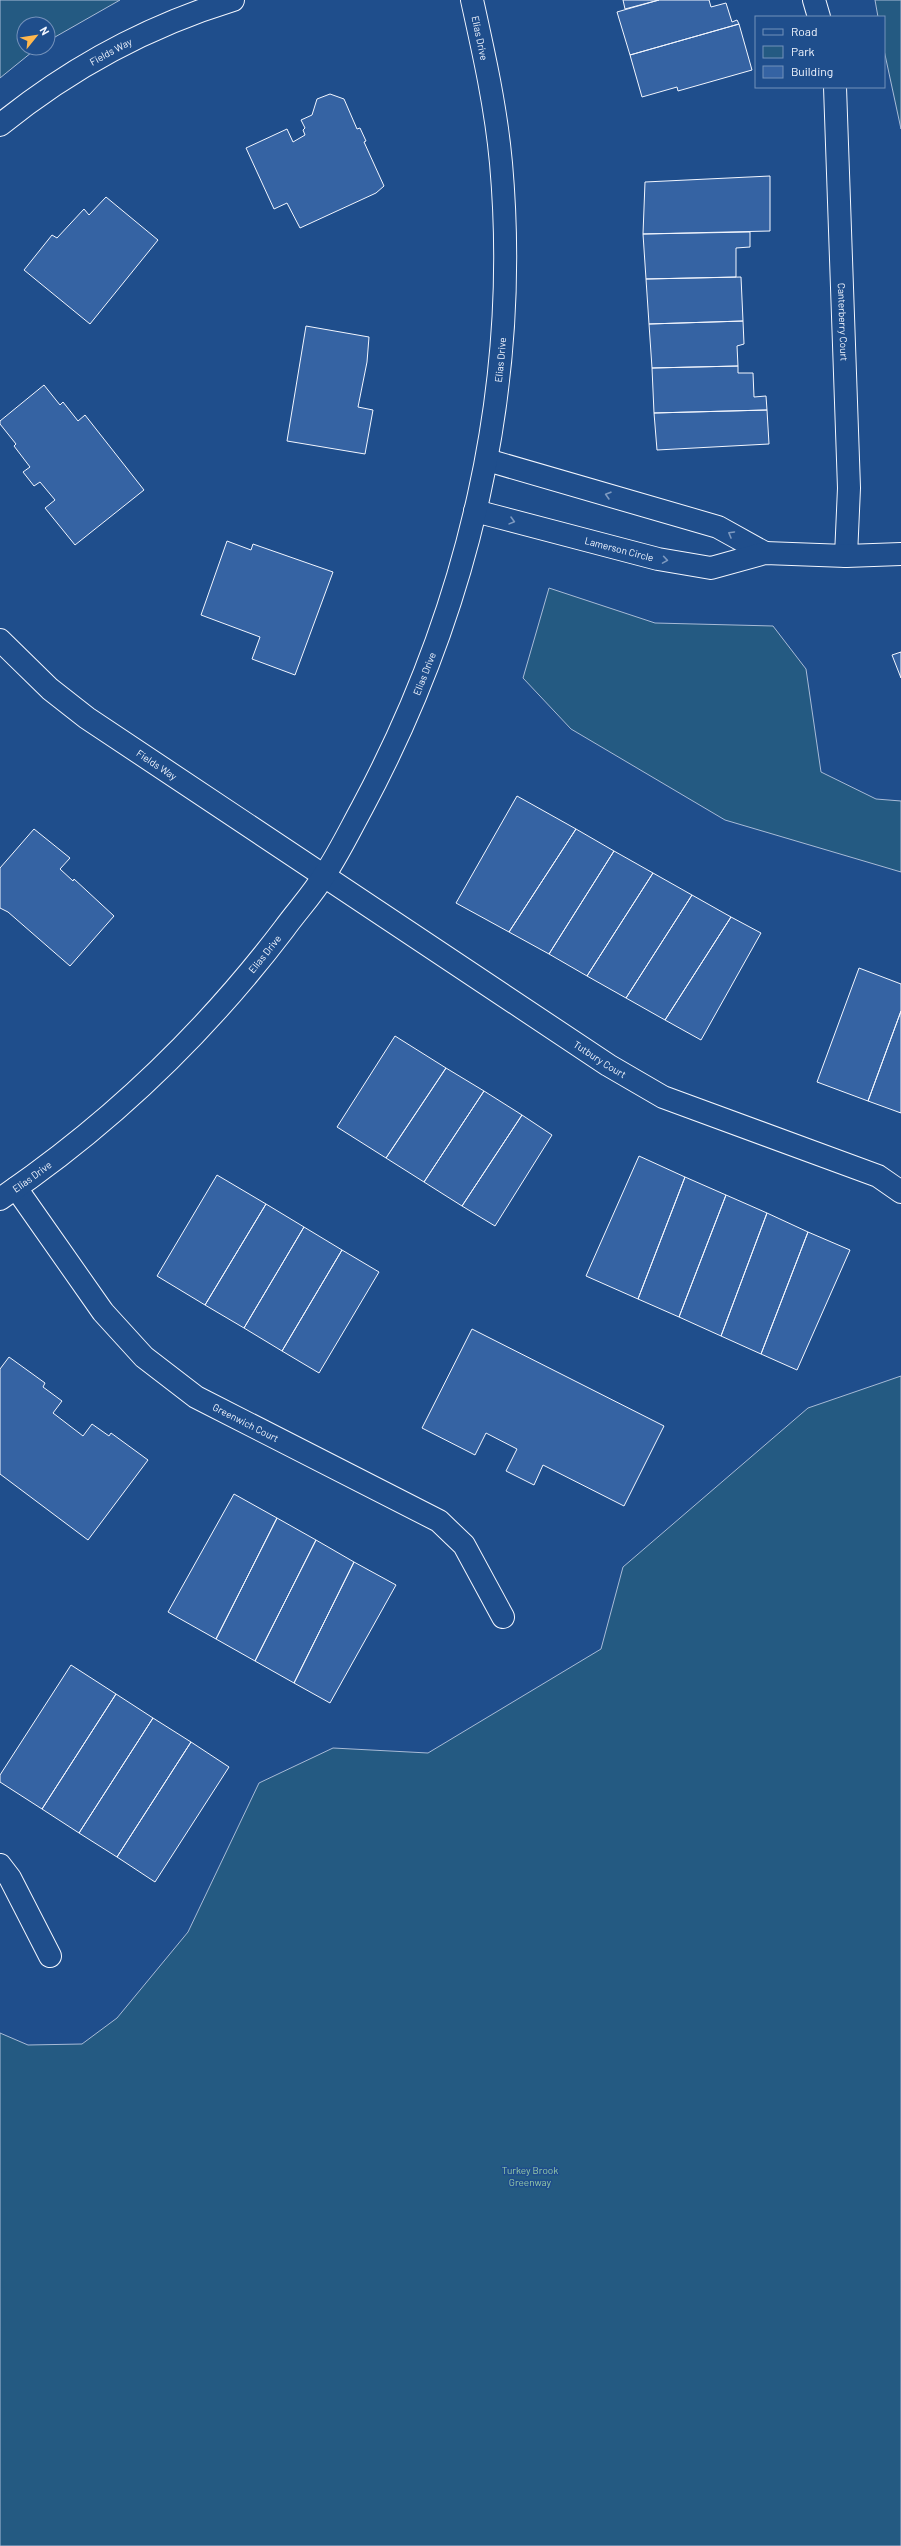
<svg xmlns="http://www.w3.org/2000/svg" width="901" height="2546" font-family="Barlow,sans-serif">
<rect width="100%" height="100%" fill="#1f4e8c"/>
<path fill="#245a82" stroke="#a8bbd7" d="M0 0H120L48 41V24H24V48H37L0 78Z
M875 0H901V129L884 50V17H878Z
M549 588 655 623 773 626 806 669 821 772 876 799 901 801V872L725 820 571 729 523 678Z
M901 1376V2546H0V2033L28 2045 82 2044 117 2018 188 1932 259 1783 333 1748 428 1753 601 1649 623 1567 808 1408Z"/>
<path fill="#3563a3" stroke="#f2f6ff" d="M623 0H659L625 9Z
M659 0H709L711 7 726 3 732 22 737 20 739 24 630 55 617 12Z
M739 24 752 70 678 91 677 87 642 97 630 55Z
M330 94 344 99 357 129 360 128 366 141 364 142 384 186 376 193 300 228 287 203 274 209 246 148 287 129 293 142 305 135 303 130 305 128 301 120 312 115 317 99Z
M770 176V231L643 234 645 182Z
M106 197 158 240 90 324 24 270 52 235 57 238 84 209 89 215Z
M750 232V247L736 248V277L646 279 643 234Z
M741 277 743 321 649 324 646 279Z
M743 321 744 344 737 346 738 366 652 368 649 324Z
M306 326 369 337 367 362 358 407 373 410 365 454 287 441Z
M738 366V373H753L754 397 766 396 767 410 654 413 652 368Z
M44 385 60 405 63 402 78 421 85 415 144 490 75 545 45 508 55 500 40 482 34 486 23 472 30 467 14 446 16 444 0 424V421Z
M767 410 769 444 657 450 654 413Z
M227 541 251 550 253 544 333 572 295 675 252 659 260 637 201 615Z
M901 652V678L892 655Z
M517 796 576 829 509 932 456 903Z
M34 829 70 858 60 869 73 881 74 879 114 916 70 966 8 912 0 908V868Z
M576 829 614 851 549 954 509 932Z
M614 851 653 873 587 976 549 954Z
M653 873 692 895 626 998 587 976Z
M692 895 731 917 665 1020 626 998Z
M731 917 761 933 701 1040 665 1020Z
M859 968 901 984V1011L868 1101 817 1082Z
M901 1011V1113L868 1101Z
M395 1036 446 1068 386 1158 337 1127Z
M446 1068 484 1091 424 1182 386 1158Z
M484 1091 522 1115 462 1206 424 1182Z
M522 1115 552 1135 495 1226 462 1206Z
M639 1156 685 1177 638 1299 586 1276Z
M217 1175 266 1204 205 1305 157 1276Z
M685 1177 726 1195 679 1317 638 1299Z
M726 1195 767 1213 721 1336 679 1317Z
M266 1204 304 1227 244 1328 205 1305Z
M767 1213 808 1232 761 1354 721 1336Z
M304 1227 342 1250 282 1351 244 1328Z
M808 1232 850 1250 797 1370 761 1354Z
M342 1250 379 1272 319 1373 282 1351Z
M472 1329 664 1426 624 1506 543 1465 534 1485 506 1471 517 1449 486 1433 475 1455 422 1428Z
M9 1357 45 1383 43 1387 62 1401 53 1413 83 1436 92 1424 109 1436 111 1433 148 1460 88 1540 0 1474V1369Z
M234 1494 277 1518 216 1639 168 1612Z
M277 1518 316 1540 255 1661 216 1639Z
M316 1540 354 1562 294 1683 255 1661Z
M354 1562 396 1585 330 1703 294 1683Z
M71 1665 116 1694 42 1809 0 1782V1775Z
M116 1694 153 1718 79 1833 42 1809Z
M153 1718 191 1742 117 1857 79 1833Z
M191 1742 229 1767 155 1882 117 1857Z"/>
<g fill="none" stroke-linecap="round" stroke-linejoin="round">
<g stroke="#f2f6ff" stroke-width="24">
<g id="minor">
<path d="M814 0 819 17"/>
<path id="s1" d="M835 87 849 488 846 556"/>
<path id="s2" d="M0 125C69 69 148 26 233 0"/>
<path d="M487 460 718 527 765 553"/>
<path id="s3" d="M475 511 658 559 711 568 765 553 846 556 901 554"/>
<path id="s4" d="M0 640 50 689 87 718 608 1065 663 1097 878 1176 901 1192"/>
<path id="s5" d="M16 1188 103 1312 144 1357 196 1397 439 1521 464 1545 503 1617"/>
<path id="s6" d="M0 1199C109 1125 204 1034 284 929 297 911 313 894 325 874 339 853 350 830 362 808 468 610 521 388 501 163 496 108 484 54 472 0"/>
<path d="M0 1865 10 1878 50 1956"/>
</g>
</g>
<use href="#minor" stroke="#1f4e8c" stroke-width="22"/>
</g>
<defs><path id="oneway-chevron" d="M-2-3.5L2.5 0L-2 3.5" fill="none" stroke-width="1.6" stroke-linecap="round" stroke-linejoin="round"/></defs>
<g stroke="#7e9ac0">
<use href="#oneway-chevron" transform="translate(608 495) rotate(-164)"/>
<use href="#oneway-chevron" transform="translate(512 521) rotate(15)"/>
<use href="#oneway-chevron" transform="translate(731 534) rotate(-150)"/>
<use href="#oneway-chevron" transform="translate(665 560) rotate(9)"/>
</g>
<g text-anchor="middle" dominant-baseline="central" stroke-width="3" stroke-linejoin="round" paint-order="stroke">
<g font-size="10" fill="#f2f6ff" stroke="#1f4e8c">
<text transform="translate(480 38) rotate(78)">Elias Drive</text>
<text stroke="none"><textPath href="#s2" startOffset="133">Fields Way</textPath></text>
<text stroke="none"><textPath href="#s1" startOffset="235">Canterberry Court</textPath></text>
<text stroke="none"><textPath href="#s6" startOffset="1010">Elias Drive</textPath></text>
<text stroke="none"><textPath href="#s3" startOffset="149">Lamerson Circle</textPath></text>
<text stroke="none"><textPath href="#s6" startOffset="686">Elias Drive</textPath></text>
<text stroke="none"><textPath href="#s4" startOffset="201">Fields Way</textPath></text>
<text stroke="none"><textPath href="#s6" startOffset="362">Elias Drive</textPath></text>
<text stroke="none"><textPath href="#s4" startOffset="733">Tutbury Court</textPath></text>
<text stroke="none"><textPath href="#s6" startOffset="39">Elias Drive</textPath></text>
<text stroke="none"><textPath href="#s5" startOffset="334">Greenwich Court</textPath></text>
</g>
<g font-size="10" fill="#97c8a6" stroke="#1f4e8c">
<text x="530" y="2170">Turkey Brook<tspan x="530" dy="12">Greenway</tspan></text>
</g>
</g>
<rect x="755" y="16" width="130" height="72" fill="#1f4e8c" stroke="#7391ba"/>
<rect x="763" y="29" width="20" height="6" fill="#1f4e8c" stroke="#7391ba"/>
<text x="791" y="36" font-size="12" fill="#f2f6ff">Road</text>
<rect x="763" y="46" width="20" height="12" fill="#245a82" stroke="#7391ba"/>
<text x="791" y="56" font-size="12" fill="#f2f6ff">Park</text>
<rect x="763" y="66" width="20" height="12" fill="#3563a3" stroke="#7391ba"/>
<text x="791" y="76" font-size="12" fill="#f2f6ff">Building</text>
<g transform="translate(36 36) rotate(60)"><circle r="19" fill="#1f4e8c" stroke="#7391ba"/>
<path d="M0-3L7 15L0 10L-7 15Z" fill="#ffb74d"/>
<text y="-6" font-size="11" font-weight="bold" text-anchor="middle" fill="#f2f6ff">N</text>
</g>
</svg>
